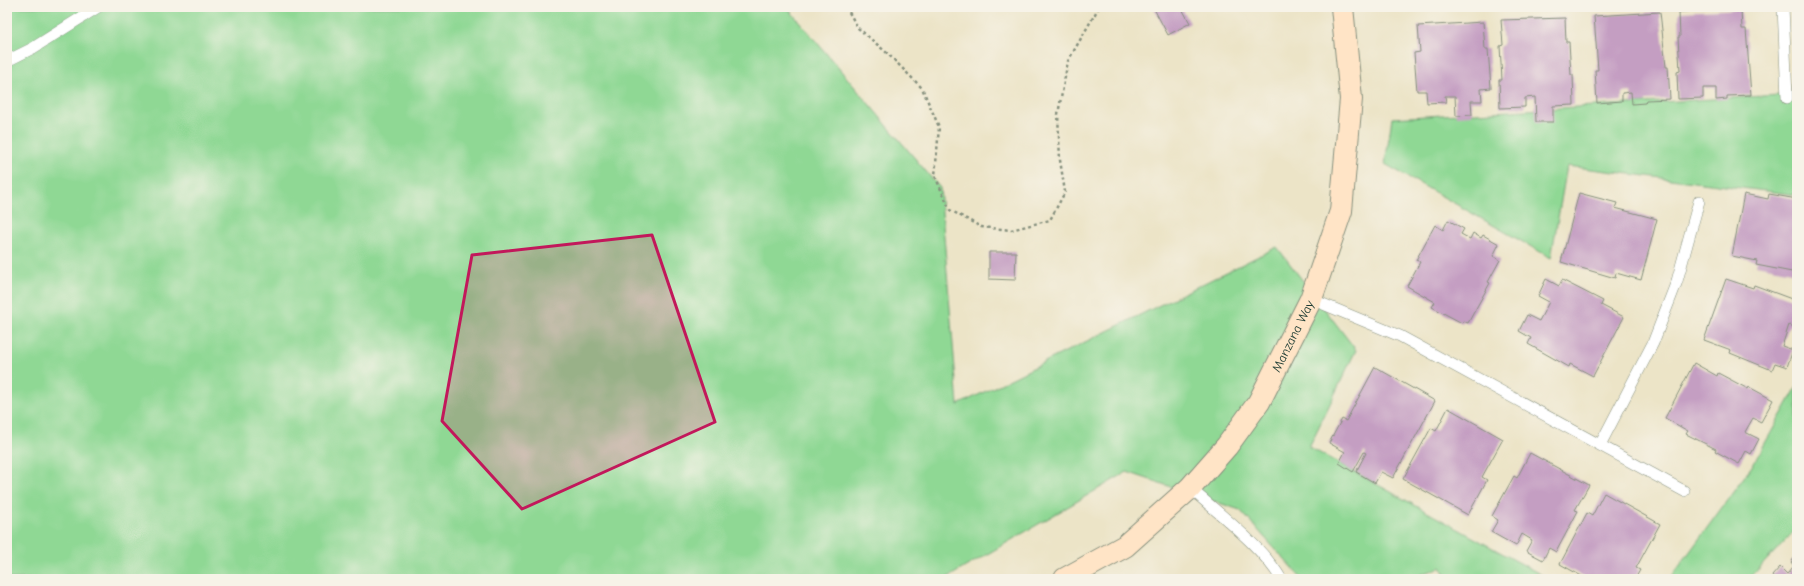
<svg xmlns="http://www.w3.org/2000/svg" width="1804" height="586" font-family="'Comic Neue',sans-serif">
<rect width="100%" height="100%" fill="#f7f3e8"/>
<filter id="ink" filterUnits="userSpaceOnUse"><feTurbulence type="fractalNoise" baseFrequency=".025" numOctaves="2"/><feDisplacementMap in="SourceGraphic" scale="8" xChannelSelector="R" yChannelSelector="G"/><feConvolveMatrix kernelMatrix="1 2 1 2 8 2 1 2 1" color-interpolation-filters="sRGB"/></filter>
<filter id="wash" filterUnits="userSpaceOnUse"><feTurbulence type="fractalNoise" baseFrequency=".012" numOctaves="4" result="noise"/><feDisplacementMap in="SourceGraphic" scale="16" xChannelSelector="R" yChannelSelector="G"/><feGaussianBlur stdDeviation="0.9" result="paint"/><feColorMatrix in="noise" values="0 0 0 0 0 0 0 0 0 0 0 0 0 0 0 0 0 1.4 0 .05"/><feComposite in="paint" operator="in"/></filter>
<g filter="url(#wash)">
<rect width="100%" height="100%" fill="#ece4c7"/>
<path fill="#8fd894" stroke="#578a64" d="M7 7H787L940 188 958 405 1277 247 1356 350 1309 447 1549 579H1447L1441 567 1410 579H1302L1240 510 1127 472 945 579H7Z
M1797 94V195L1567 166 1551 258 1385 164 1392 118Z
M1797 387V528L1749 579H1670L1752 466Z"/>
<g id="blocks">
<path fill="#c49ec2" d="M1153 7H1181L1190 23 1168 35Z
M1741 9 1742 29H1746L1751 95 1727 96V99L1716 100V88H1703V98L1678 99 1677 72 1680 71 1678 37H1680L1679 12Z
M1660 12 1666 67H1668L1670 99 1646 100 1645 103 1632 104 1631 92 1622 93V101L1597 103 1595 70H1598L1594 16Z
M1565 18 1566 42H1569L1571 75H1573L1574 105 1553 106V122H1536L1535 97 1525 98V107L1500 108 1499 80H1502L1500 46 1503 45 1501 20Z
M1483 22 1485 49H1488L1491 88 1481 89 1482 101H1471L1472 115 1456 116 1455 96H1445L1446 102 1427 103 1426 91H1417L1414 53 1420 52 1418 26Z
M1579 193 1617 203 1615 208 1657 219 1641 280 1616 273 1615 278 1561 262Z
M1744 194 1768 199 1769 194 1797 199V273L1756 265 1757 261 1732 256Z
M1448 220 1464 229 1461 234 1470 239 1473 233 1481 238 1483 235 1499 244 1493 256 1500 260 1488 282 1490 283 1468 323 1463 321 1462 323 1432 307 1435 302 1407 286 1420 262 1416 260 1435 225 1443 230Z
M989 252H1016L1015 280 989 279Z
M1546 279 1559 286 1562 280 1603 301 1601 305 1624 317 1593 376 1570 364 1569 367 1528 344 1531 338 1519 331 1527 315 1539 321 1549 302 1538 296Z
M1726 279 1753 288 1754 285 1797 301 1795 308 1797 309V328L1789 325 1782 346 1793 350 1787 367 1775 363 1772 370 1730 353 1731 350 1704 340Z
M1694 363 1717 376 1718 373 1748 389 1749 387 1773 400 1761 422 1753 418 1745 432 1759 439 1751 454 1746 451 1739 464 1715 451 1716 449 1686 434 1688 431 1665 418Z
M1375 367 1435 401 1393 478 1381 472 1375 483 1356 472 1366 453 1364 452 1353 472 1339 463 1345 452 1329 443 1342 419 1346 421Z
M1448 408 1503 439 1482 477 1487 480 1468 515 1403 479 1431 428 1436 431Z
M1530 453 1589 485 1575 510 1578 511 1556 552 1549 548 1543 560 1526 551 1532 540 1522 534 1516 546 1491 532 1498 520 1492 516 1514 476 1517 478Z
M1604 493 1660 524 1636 568 1640 570 1635 579H1587L1560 564 1587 513 1592 516Z
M1797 555V579H1774L1772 576 1780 567 1787 574 1794 566 1791 562Z"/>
</g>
</g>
<g filter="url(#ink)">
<use href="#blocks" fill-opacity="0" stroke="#86907e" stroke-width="1"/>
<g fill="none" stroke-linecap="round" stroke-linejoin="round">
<g stroke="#86907e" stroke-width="12">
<path id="lane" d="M1783 7 1787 98
M7 61 33 48 98 7
M1311 299 1400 336 1684 491
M1600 445 1653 343 1677 281 1699 201
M1190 488C1218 513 1263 547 1281 579"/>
</g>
<g stroke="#86907e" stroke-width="24">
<g id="secondary">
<path id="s1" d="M1065 579 1125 546 1190 488 1227 446 1259 402 1311 299 1341 211 1351 99 1342 7"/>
</g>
</g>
<path stroke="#86907e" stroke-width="2.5" stroke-dasharray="3 3" stroke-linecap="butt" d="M846 7 858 28 887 53 922 88 939 127 935 176 950 210 981 227 1011 230 1050 220 1065 192 1060 160 1058 114 1068 61 1099 7"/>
<use href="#lane" stroke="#fff" stroke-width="11"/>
<use href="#secondary" stroke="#ffe4c6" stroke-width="22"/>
</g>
</g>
<path fill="#c2185b" fill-opacity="0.2" stroke="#c2185b" stroke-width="3" stroke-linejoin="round" d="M652 235 715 422 522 509 442 421 472 255Z"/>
<g text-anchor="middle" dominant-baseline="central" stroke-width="3" stroke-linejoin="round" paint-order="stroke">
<g font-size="13" fill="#1f3d34" stroke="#f7f3e8">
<text stroke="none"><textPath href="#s1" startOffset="340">Manzana Way</textPath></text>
</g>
</g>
<rect width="1804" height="586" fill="none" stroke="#f7f3e8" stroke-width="24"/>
</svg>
